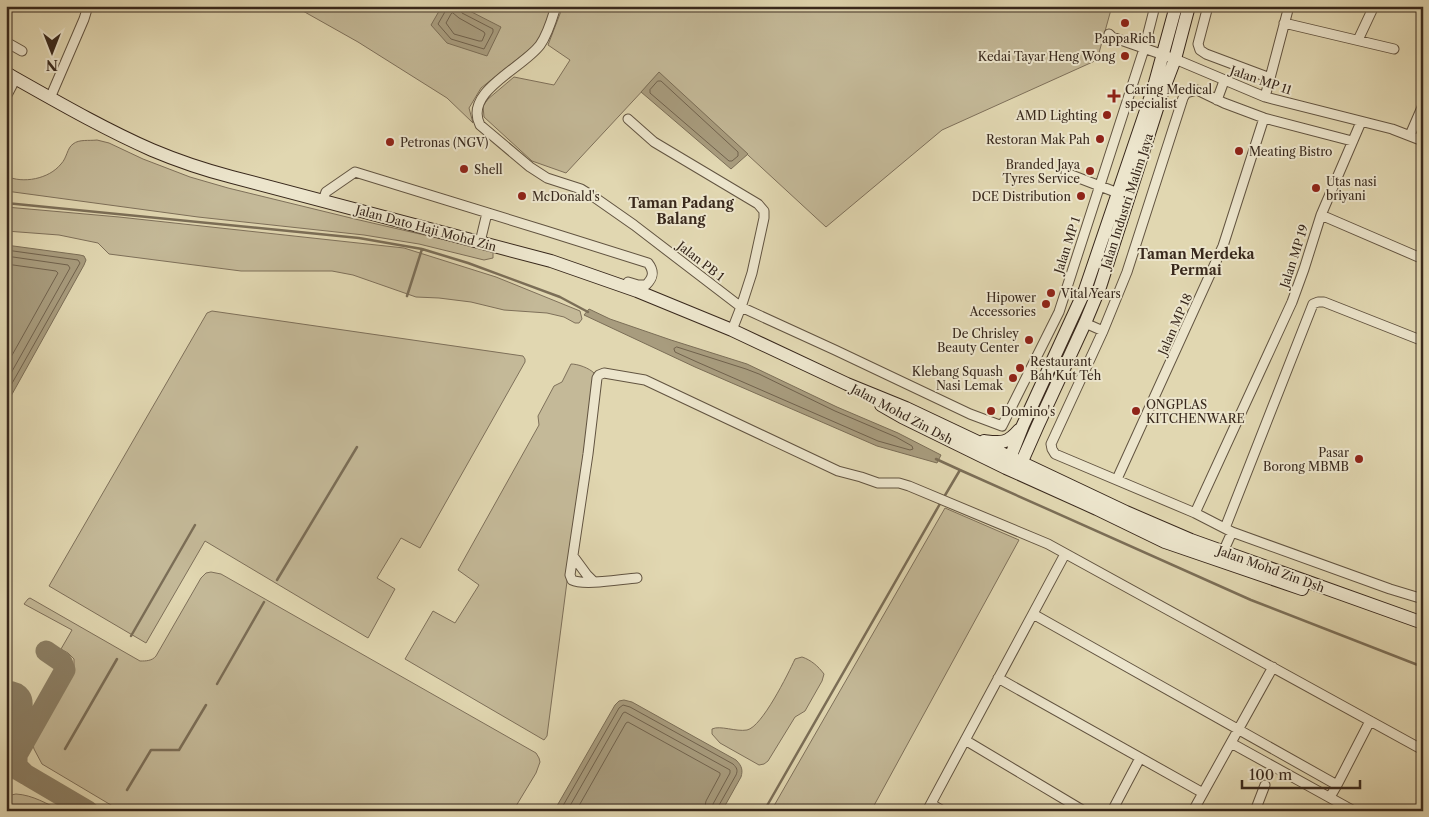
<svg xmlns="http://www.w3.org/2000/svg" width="1429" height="817" font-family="'Libre Caslon Text',serif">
<rect width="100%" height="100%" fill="#e1d7b1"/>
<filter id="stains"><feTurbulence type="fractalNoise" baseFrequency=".004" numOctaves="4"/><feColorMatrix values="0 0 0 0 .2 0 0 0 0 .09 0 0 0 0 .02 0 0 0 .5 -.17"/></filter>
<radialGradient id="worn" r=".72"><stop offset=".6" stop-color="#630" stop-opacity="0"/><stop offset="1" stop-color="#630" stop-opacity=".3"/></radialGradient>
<path fill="#c4b998" stroke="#7e705a" d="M294 6H552L545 27 536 44 481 88 469 108 473 123 447 98 358 42Z
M563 6H1112L1097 60 942 130 826 227 659 73 566 173 532 161 484 117 483 106 488 99 514 77 554 85 570 60 548 45Z
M97 140 109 143 143 159 190 177 228 188 355 219 489 250 493 252V258L484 260 419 244 364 235 198 217 6 191V176C23 184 49 179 61 164 67 158 67 148 73 144 79 139 89 141 97 140Z
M6 207 119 217 404 248 496 277 580 311 582 319 579 323H575L564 317 547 313 504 310 471 302 439 298 416 297 353 275 332 271H241L109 254 98 243 59 235 6 231Z
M212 311 523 356 525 359V362L420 548 401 538 377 578 395 589 368 638 205 541 146 643 49 586 207 313Z
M571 364C578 364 589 368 594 373L547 736 544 740 405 659 433 611 455 623 479 585 458 570 539 425 538 416 554 386 562 382Z
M945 508 1019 540 871 811H771Z
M211 572 221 574 536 753 539 758 540 762 536 773 513 811H121L42 764 34 749 32 741 67 684 74 668V659L68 653 61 649 72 630 24 604 28 599 30 598 140 661C146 661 152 661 156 656L201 578 206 573Z
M802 657C811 660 818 666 824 674L822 681 805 711 795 717 768 761 764 764 759 765 720 743 712 734V729C720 725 736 732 747 730 762 727 788 674 795 659Z
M16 794C33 795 47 804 62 811H6V796Z"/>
<path fill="#a89c7e" stroke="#7b6e57" d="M442 6H460L501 27 487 56 447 43 431 25Z
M659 72 748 154 731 169 641 92Z
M6 245 80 255 84 256 86 260 84 265 6 405Z
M589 309 610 319 671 340 747 364 837 407 898 433 941 455 937 463 877 446 695 367 584 315Z
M624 700 632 702 736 760C742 766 743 770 741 777L722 811H554L615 705 619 701Z"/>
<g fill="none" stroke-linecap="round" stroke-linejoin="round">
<path stroke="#70624d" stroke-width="1" d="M446 6V10L438 24 451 39 484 49 493 32V29L462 13 459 6
M453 13 459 18 484 32 485 34 482 41H479L454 34 446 23 451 14Z
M658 81H661L738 152V156L732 161H729L650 93V90Z
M6 250 78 260 80 263 6 394
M6 256 68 265 70 268 6 382
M6 264 56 271 58 273 6 366
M677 347 746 369 759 374 835 411 896 437 912 446 913 449 910 450 878 441 697 362 675 352 674 349Z
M560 811 619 708 623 705 630 707 733 764C737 768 738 770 736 775L718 807V811
M567 811 623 713 625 712 730 770V773L713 804 712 811
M576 811 626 723 628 722 720 773V775L706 801 704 811"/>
<path stroke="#7b6e57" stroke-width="2.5" d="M6 203 359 238 422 249 468 263 560 297 588 312
M407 296 422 249
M936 459 960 470
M944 497 960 470 1251 600 1423 667
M277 580 357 447
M131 636 195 525
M217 684 264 602
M65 749 117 659
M127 790 151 750H179L206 705
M764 811 941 502"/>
<path stroke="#8c8066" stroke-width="21" d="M6 691C38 693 14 727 6 740
M13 767 88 811
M25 774 17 766V755L65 670 62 662 46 651"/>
<g stroke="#625441" stroke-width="11">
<path id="street" d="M556 6C552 19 548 34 540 45 523 68 463 92 480 125L530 167 547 178 581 189 594 197 634 225 741 307 835 350 970 414 1002 426 1059 312 1144 49 1155 6
M1208 6 1198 44 1200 50 1206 54 1270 78
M1284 23 1394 49
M1109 34 1112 37 1175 59 1265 97 1392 129 1423 141
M1358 40 1374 6
M6 42 22 51
M6 97 16 78
M1265 97 1289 6
M50 98 84 19 88 6
M1217 100 1224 81
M628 119 654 142 758 204 764 211V218L752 273 741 307 732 330
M1410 135 1423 105
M1352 141 1264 118 1224 103 1197 90 1186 93 1183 98 1127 272 1103 331 1051 444 1052 449 1055 454 1195 513 1232 532 1390 589 1423 599
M1066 173 1118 193
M323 200 326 192 355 172 543 230 648 263C655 272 653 278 646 285H638L628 282
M1321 215 1423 259
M480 242 487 213
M1085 323 1103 331
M1117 479 1223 246 1264 118
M1195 513 1292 302 1304 269 1321 215 1361 122
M1225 528 1313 304 1318 302H1324L1423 341
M1223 552 1232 532
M573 556 587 575 594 582
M637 578C622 579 584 586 572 580L570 575 588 454 597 378 599 375 604 373 645 380 838 471 861 477 878 483H899L909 486 1048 544 1423 750
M1033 614 1337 785 1330 797
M998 678 1203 793
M965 740 1084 811
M1231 743 1354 811
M1337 785 1370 721
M931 804 943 811
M927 811 1065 554
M1112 811 1140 758
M1193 811 1273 667
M1255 811 1265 785
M1423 811V810"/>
</g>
<g stroke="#38281c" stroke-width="14">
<path id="secondary" d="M6 73C54 100 102 128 152 150 178 161 205 170 232 177L551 261 637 291 732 330 847 384 906 408 1126 512 1191 540 1423 623
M881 405 902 417 1006 468 1097 509 1165 542 1302 589
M984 441C1001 443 1007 444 1019 430
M1008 463 1023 425 1085 290 1153 90 1176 6
M1019 468 1038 425 1085 323 1100 287 1162 93 1175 59 1189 6"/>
</g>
<use href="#street" stroke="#ece5cc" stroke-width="9"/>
<use href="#secondary" stroke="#ece5cc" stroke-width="12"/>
</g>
<g fill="#8f2418" stroke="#ece5cc" stroke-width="2">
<circle cx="1125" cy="23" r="5"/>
<circle cx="1125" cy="56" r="5"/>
<path d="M1111.5 88.5h5v5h5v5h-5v5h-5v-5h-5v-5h5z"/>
<circle cx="1107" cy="115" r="5"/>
<circle cx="1100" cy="139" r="5"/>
<circle cx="390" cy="142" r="5"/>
<circle cx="1239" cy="151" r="5"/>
<circle cx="464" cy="169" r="5"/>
<circle cx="1090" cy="171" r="5"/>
<circle cx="1316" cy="188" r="5"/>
<circle cx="522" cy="196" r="5"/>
<circle cx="1081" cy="196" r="5"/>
<circle cx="1051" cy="293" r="5"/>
<circle cx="1046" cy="304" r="5"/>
<circle cx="1029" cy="340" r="5"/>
<circle cx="1020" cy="368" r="5"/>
<circle cx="1013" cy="378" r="5"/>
<circle cx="991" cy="411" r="5"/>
<circle cx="1136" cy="411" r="5"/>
<circle cx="1359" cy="459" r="5"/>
</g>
<g text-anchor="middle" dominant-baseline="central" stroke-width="4" stroke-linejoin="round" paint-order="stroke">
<g font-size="12" fill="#38281c" stroke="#ece5cc" text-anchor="start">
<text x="1125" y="38" text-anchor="middle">PappaRich</text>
<text x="1115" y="56" text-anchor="end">Kedai Tayar Heng Wong</text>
<text x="1125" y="89">Caring Medical<tspan x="1125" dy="14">specialist</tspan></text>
<text x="1097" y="115" text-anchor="end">AMD Lighting</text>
<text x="1090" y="139" text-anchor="end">Restoran Mak Pah</text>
<text x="400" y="142">Petronas (NGV)</text>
<text x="1249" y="151">Meating Bistro</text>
<text x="1080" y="164" text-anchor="end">Branded Jaya<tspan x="1080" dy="14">Tyres Service</tspan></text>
<text x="474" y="169">Shell</text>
<text x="1326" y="181">Utas nasi<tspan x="1326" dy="14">briyani</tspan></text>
<text x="532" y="196">McDonald's</text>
<text x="1071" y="196" text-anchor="end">DCE Distribution</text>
<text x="1061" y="293">Vital Years</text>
<text x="1036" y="297" text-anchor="end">Hipower<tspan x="1036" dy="14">Accessories</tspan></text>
<text x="1019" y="333" text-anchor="end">De Chrisley<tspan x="1019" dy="14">Beauty Center</tspan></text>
<text x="1030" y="361">Restaurant<tspan x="1030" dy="14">Bah Kut Teh</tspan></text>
<text x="1003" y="371" text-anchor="end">Klebang Squash<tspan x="1003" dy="14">Nasi Lemak</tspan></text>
<text x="1146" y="404">ONGPLAS<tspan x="1146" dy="14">KITCHENWARE</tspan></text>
<text x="1001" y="411">Domino's</text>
<text x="1349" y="452" text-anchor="end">Pasar<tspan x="1349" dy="14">Borong MBMB</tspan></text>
</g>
<g font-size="12" fill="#38281c" stroke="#ece5cc">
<text transform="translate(1261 80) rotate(19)">Jalan MP 11</text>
<text transform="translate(1127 201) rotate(-72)">Jalan Industri Malim Jaya</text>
<text transform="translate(426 228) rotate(15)">Jalan Dato Haji Mohd Zin</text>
<text transform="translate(1067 245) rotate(-72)">Jalan MP 1</text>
<text transform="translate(1294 256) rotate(-72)">Jalan MP 19</text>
<text transform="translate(701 261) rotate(38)">Jalan PB 1</text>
<text transform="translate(1175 324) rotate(-66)">Jalan MP 18</text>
<text transform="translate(902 414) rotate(28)">Jalan Mohd Zin Dsh</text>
<text transform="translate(1271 569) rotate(20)">Jalan Mohd Zin Dsh</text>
</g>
<g font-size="14" font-weight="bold" fill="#38281c" stroke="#ece5cc">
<text x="681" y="203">Taman Padang<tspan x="681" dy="16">Balang</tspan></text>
<text x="1196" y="254">Taman Merdeka<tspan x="1196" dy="16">Permai</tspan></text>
</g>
</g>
<rect width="1429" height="817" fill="none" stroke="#e1d7b1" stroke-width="25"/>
<rect x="8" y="8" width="1414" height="802" fill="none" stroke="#38281c" stroke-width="2.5"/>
<rect x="12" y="12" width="1404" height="792" fill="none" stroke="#38281c"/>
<g transform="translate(52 52) rotate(180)" stroke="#ece5cc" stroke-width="4" paint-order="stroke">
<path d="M0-4L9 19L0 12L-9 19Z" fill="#38281c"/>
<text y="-8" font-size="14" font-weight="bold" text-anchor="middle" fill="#38281c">N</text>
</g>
<path d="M1242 780v8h118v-8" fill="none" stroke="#38281c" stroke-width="2.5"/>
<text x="1249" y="780" font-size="15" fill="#38281c" stroke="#ece5cc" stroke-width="4" paint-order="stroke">100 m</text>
<rect width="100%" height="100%" filter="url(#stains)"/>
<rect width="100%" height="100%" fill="url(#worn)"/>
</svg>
